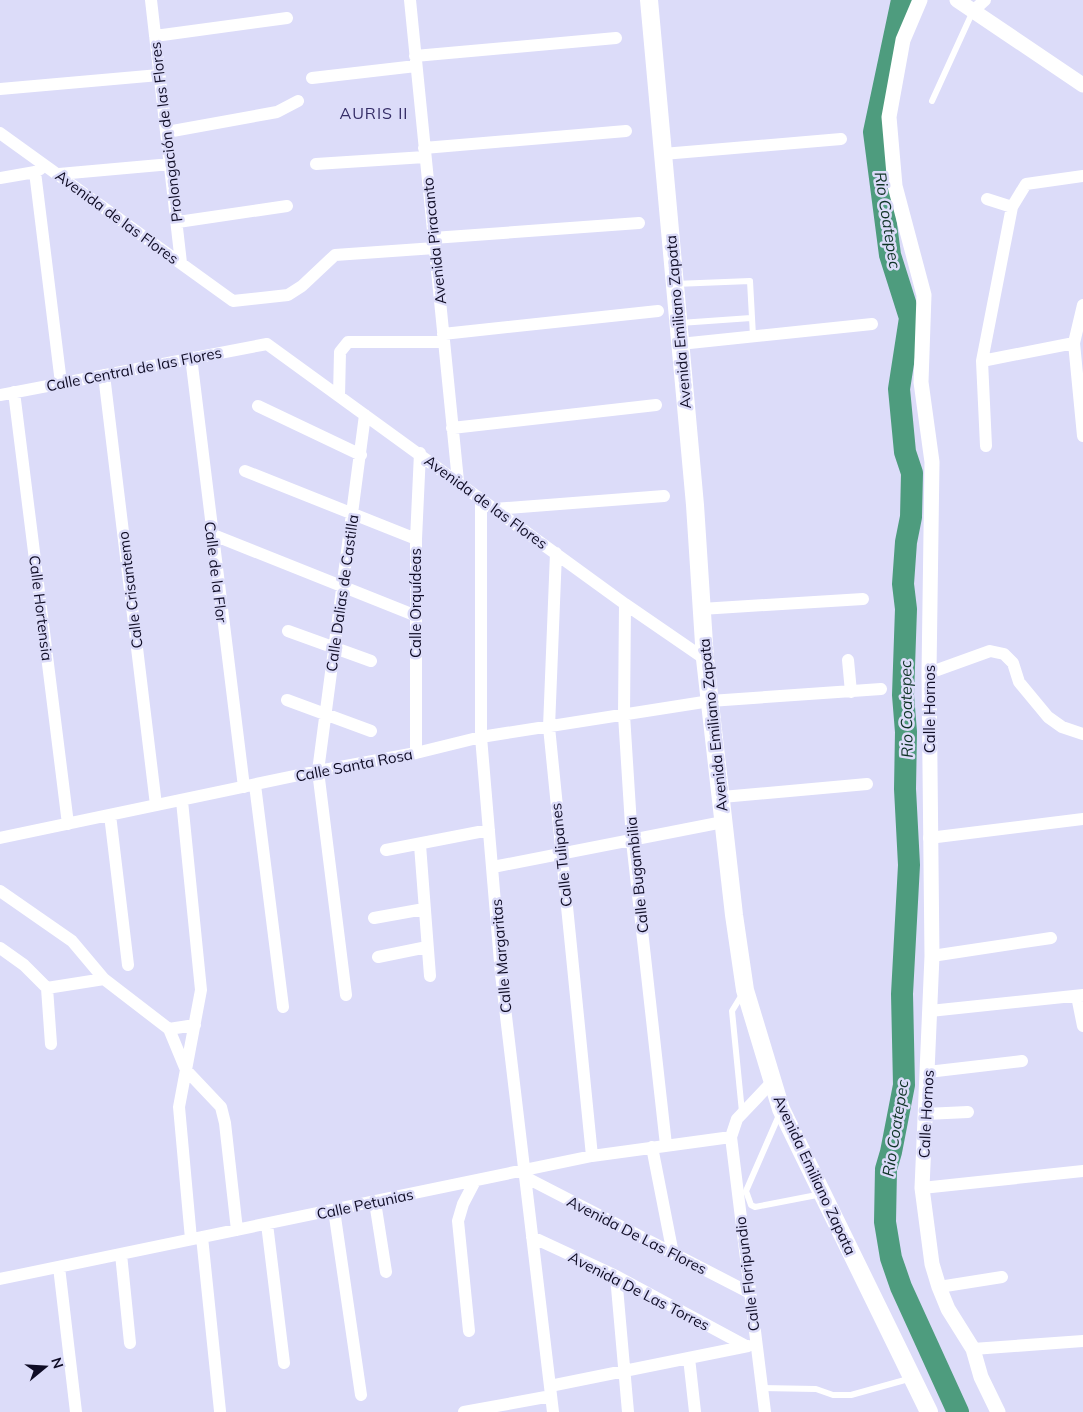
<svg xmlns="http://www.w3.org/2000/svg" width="1083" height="1412" font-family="Mulish,sans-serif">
<rect width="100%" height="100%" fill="#dcdcf9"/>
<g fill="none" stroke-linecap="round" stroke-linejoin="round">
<path stroke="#4e9c7e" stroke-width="22" d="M902 0 874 132 890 255 910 318 899 389 905 452 912 473 911 517 906 542 903 584 906 609 903 695 906 732 905 789 909 865 902 994 904 1085 891 1152 886 1169 885 1222 891 1258 901 1287 958 1412"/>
<path stroke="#fff" stroke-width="6" d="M932 101 973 11
M675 284 750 281 753 336
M680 323 751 318
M742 1112 732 1011 743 993
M780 1113 746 1191 751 1205 755 1207 822 1194
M762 1388 816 1389 833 1395H851L912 1378"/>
<path stroke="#fff" stroke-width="12" d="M151 0 181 263
M410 0 458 481
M973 11 985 0
M155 36 287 18
M415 56 616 38
M312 78 416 66
M0 89 159 75
M167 132 277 112 298 101
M0 133 233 301 288 295 302 286 335 255 435 248
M424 148 626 131
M663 154 841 139
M316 164 425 157
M35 172 61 383
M59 174 171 164
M0 178 35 172 40 169
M987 199 1012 207 1026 184 1083 176
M178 222 287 206
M433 238 639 223
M443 334 658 311
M680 344 872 324
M191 357 244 787
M982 361 1074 343
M104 375 156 805
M14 392 68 824
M0 395 267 344 625 604 705 659
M339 396 340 352 348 342H444
M258 406 361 455
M452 428 656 405
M1083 436 1074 343 1083 305
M986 446 982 361 1012 207
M245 471 416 539
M481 499V737L501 974 553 1412
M494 509 664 496
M211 534 414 615
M556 553 549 727 592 1156
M625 604 624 715 632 841 666 1145
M701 609 863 599
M288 631 371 661
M848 660 851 692
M929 673 990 651 1004 654 1013 663 1019 682 1048 717 1062 727 1083 734
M287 700 371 731
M416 753V539L420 453
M255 785 283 1007
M722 797 867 784
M182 801 201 990 179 1107 191 1239
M110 815 128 965
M0 838 318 771 416 753 481 737 710 701 881 689
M929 838 1083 819
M420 845 430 976
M386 850 489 830
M493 867 723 822
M0 891 72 941 104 979 169 1029 186 1070 221 1107 225 1123 237 1230
M374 918 424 909
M0 948 24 965 47 988 51 1044
M932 956 1051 938
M378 957 427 947
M47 988 104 979
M346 995 318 771 365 415
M1077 996 1083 1026
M930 1011 1083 995
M169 1029 195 1025
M928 1072 1022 1061
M925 1114 968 1112
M652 1147 673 1254
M525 1177 748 1292
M922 1188 1083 1171
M375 1202 386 1272
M334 1210 361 1395
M267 1224 284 1363
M202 1237 220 1411
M532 1237 616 1276 746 1346
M121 1254 130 1343
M59 1267 76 1412
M616 1276 628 1412
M0 1279 592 1156 731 1137
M939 1287 1002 1277
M469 1331 458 1221 463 1204 475 1181
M973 1349 1083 1341
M689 1358 695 1412
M550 1386 748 1346
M464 1412 551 1396
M765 1412 731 1137 737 1119 772 1082"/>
<path stroke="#fff" stroke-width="15" d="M920 0 903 40 889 117 895 186 924 295 921 382 932 462 929 673 932 956 922 1188 932 1264 939 1287 948 1309 973 1349 981 1377 998 1412
M957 0 1083 85"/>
<path stroke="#fff" stroke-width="18" d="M649 0 695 505 705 659 734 915 745 990 781 1109 929 1412"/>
</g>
<g text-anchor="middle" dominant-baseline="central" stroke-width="5" stroke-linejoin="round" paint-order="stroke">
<g font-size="15" fill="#0f0c25" stroke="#dcdcf9">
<text transform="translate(166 132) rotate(-97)">Prolongación de las Flores</text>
<text transform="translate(117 217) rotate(36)">Avenida de las Flores</text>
<text transform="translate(434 241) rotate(-96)">Avenida Piracanto</text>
<text transform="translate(678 322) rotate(-95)">Avenida Emiliano Zapata</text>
<text transform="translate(134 369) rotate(-11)">Calle Central de las Flores</text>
<text transform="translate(486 502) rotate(36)">Avenida de las Flores</text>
<text transform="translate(216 572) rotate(83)">Calle de la Flor</text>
<text transform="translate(130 590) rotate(-97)">Calle Crisantemo</text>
<text transform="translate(342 593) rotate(-82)">Calle Dalias de Castilla</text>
<text transform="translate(415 603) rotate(-90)">Calle Orquídeas</text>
<text transform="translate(41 608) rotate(83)">Calle Hortensia</text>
<text transform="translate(929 709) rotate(-90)">Calle Hornos</text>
<text transform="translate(713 725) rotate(-96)">Avenida Emiliano Zapata</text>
<text transform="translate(354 765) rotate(-11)">Calle Santa Rosa</text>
<text transform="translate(561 855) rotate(-96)">Calle Tulipanes</text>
<text transform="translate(637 875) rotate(-96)">Calle Bugambilia</text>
<text transform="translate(501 956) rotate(-95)">Calle Margaritas</text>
<text transform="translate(926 1114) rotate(-87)">Calle Hornos</text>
<text transform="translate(815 1175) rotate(65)">Avenida Emiliano Zapata</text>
<text transform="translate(365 1204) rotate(-12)">Calle Petunias</text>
<text transform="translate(637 1235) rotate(27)">Avenida De Las Flores</text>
<text transform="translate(747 1274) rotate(-97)">Calle Floripundio</text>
<text transform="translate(639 1291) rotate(27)">Avenida De Las Torres</text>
</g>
<g font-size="16" letter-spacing="1" fill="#352d67" stroke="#dcdcf9">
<text x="374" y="113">AURIS II</text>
</g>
<g font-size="16" font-style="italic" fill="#0f3326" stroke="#dcdcf9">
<text transform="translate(888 220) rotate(81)">Rio Coatepec</text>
<text transform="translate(906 709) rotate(-91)">Rio Coatepec</text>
<text transform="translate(895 1128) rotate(-81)">Rio Coatepec</text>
</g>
</g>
<g transform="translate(45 1367) rotate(72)" stroke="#dcdcf9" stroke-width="4" paint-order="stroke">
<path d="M0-4L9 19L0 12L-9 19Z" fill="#0f0c25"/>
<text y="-8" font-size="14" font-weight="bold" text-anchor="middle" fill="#0f0c25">N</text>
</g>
</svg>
